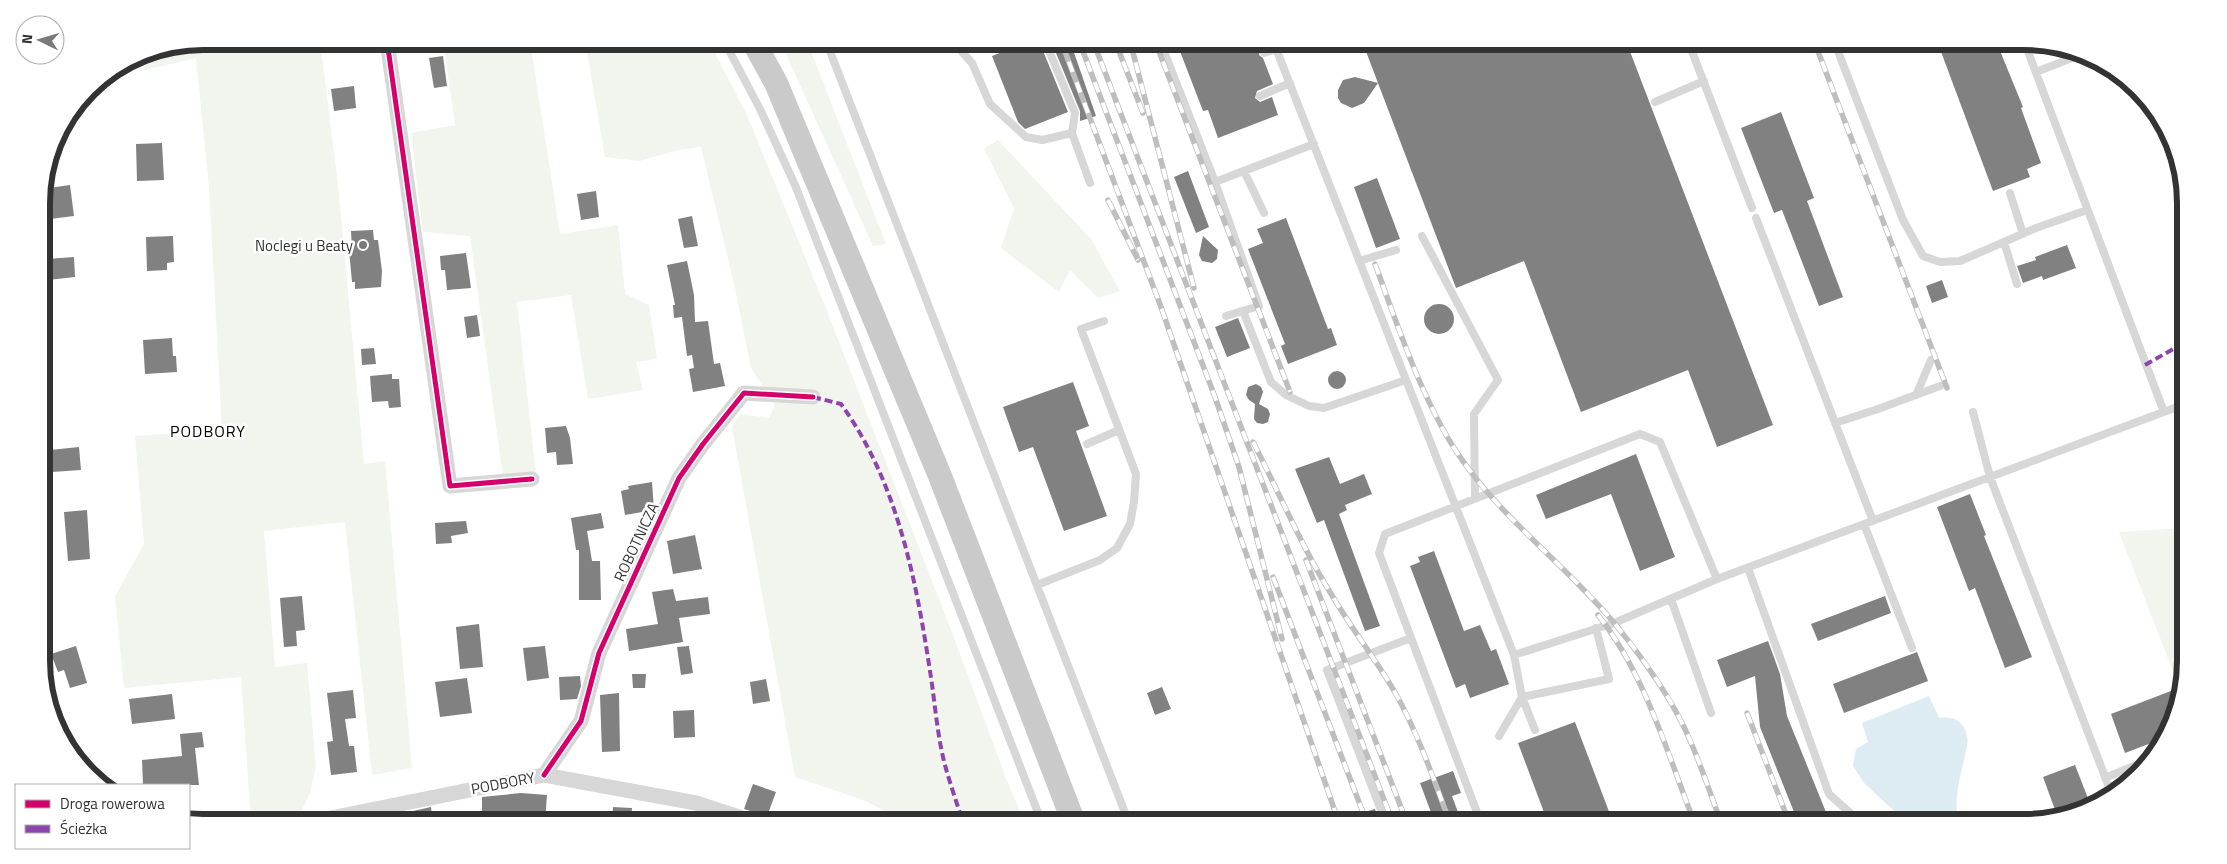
<svg xmlns="http://www.w3.org/2000/svg" width="2227" height="864" font-family="'Titillium Web',sans-serif">
<rect width="100%" height="100%" fill="#fff"/>
<path fill="#f1f5ed" d="M203 41H320L338 185 364 464 385 461 412 768 372 775 345 522 264 531 275 667 307 663 316 766 310 793 298 818 282 823H251L241 677 124 688 115 596 144 544 135 436 222 430 209 188 196 58 145 70 143 53Z
M443 41H530L560 234 618 225 625 294 649 305 657 359 636 362 643 390 588 399 571 295 517 302 536 475 503 477 470 236 423 232 411 133 455 125Z
M585 41H709L747 115 825 306 950 627 1007 781 1025 823H906L866 801 795 777 732 427 740 414 769 418 775 405 751 368 735 288 701 147 678 150 640 161 605 157Z
M780 41H807L886 244 873 246Z
M998 140 1091 239 1120 291 1098 298 1070 270 1059 292 1001 248 1014 208 984 149Z
M2185 528 2186 661 2181 692 2119 532Z"/>
<path fill="#ddebf3" d="M1929 696 1939 718C1954 716 1963 720 1967 736 1969 743 1965 753 1964 760 1959 780 1954 801 1958 822H1906L1864 783 1853 766 1856 749 1868 742 1862 723Z"/>
<path fill="#818181" d="M1030 41H1039L1068 112 1025 129 1018 122 992 56Z
M1051 41H1070L1096 116 1080 121V111Z
M1176 41H1256L1260 50 1259 55 1263 58 1273 84 1257 91 1255 98 1260 102 1272 97 1278 115 1218 138 1208 110 1203 111Z
M1362 41H1626L1773 425 1717 447 1688 370 1581 412 1524 261 1456 288Z
M1937 41H1996L2023 107 2021 108 2041 163 2027 169 2030 177 1993 191Z
M443 56 447 86 434 88 429 58Z
M1355 77 1378 83 1364 103 1352 108 1341 103 1338 98V90L1343 80Z
M354 86 356 108 334 111 331 89Z
M1781 112 1814 198 1807 201 1843 297 1819 306 1782 210 1774 213 1741 128Z
M162 143 164 180 137 181 136 144Z
M1188 171 1209 227 1196 233 1174 177Z
M1377 178 1400 239 1376 248 1354 187Z
M70 185 74 216 42 220V189Z
M596 191 599 217 581 220 577 194Z
M692 216 698 246 684 248 678 219Z
M1286 218 1328 329 1331 328 1337 345 1288 364 1281 346 1285 344 1248 249 1263 243 1257 229Z
M373 230 374 240H378L382 271 381 287 355 289V282H352L349 250H352L351 231Z
M173 236 174 262 167 263V270L147 271 146 237Z
M1203 236 1218 250 1217 259 1212 263 1202 261 1199 255Z
M2067 245 2076 268 2043 280 2042 276 2023 283 2017 266 2036 260 2035 257Z
M466 253 471 288 447 290 445 270H441L440 256Z
M74 257 75 277 48 280 47 259Z
M687 261 694 295 695 322 708 321 714 364 720 363 725 386 693 392 689 369 694 368 692 355 687 356 682 317 674 318 673 305H675L667 265Z
M1942 280 1948 297 1932 303 1926 286Z
M1424 319a15 15 0 1 1 30 0a15 15 0 1 1-30 0Z
M477 315 480 336 467 338 464 317Z
M1238 318 1250 348 1227 357 1215 327Z
M172 338 173 356H176L177 372 145 374 143 340Z
M374 348 376 364 362 365 361 349Z
M1328 380a9 9 0 1 1 18 0a9 9 0 1 1-18 0Z
M392 374V379H399L401 407 389 408 388 401 372 402 370 376Z
M1073 382 1089 426 1076 431 1107 516 1064 531 1033 447 1019 452 1003 407Z
M1256 384 1261 387 1263 392 1259 404 1268 409 1270 414 1268 422 1263 424 1257 423 1254 419 1255 404 1249 400 1246 395 1248 387Z
M566 426 570 438 573 464 557 465 556 452 547 453 545 428Z
M79 447 81 470 52 472 50 450Z
M1636 454 1675 557 1640 571 1611 494 1546 519 1536 495Z
M1329 457 1340 484 1364 474 1372 494 1345 505 1347 510 1339 514 1380 626 1365 631 1324 520 1317 523 1295 469Z
M652 482 654 510 625 515 621 491 629 489 628 486Z
M1970 494 1986 535 1984 536 2032 657 2005 668 1975 588 1969 591 1937 507Z
M87 510 90 559 68 561 64 512Z
M601 513 604 528 587 531 592 561H600L601 600H579V550H576L571 518Z
M466 521 468 533 451 536 452 543 436 544 435 523Z
M695 535 702 569 673 574 667 541Z
M1434 551 1464 631 1480 625 1491 651 1496 649 1509 684 1470 698 1465 684 1456 688 1410 566 1420 562 1418 557Z
M673 589 676 601 708 597 710 614 679 618 683 642 629 651 626 629 658 624 652 592Z
M302 596 305 630 296 631 297 646 284 647 280 598Z
M1885 596 1891 613 1818 641 1811 624Z
M479 624 483 667 460 669 456 627Z
M1768 641 1780 674 1787 716 1830 822H1798L1760 727 1755 676 1727 687 1717 660Z
M76 646 87 683 70 688 64 670 58 672 51 654Z
M545 646 549 678 527 681 523 648Z
M689 646 693 673 681 675 677 647Z
M1917 652 1928 681 1844 713 1833 684Z
M632 674H646L645 688H633Z
M580 676 581 686 577 699 560 700 559 677Z
M467 678 472 713 440 717 435 682Z
M766 679 770 701 753 704 750 682Z
M1162 687 1171 709 1155 715 1147 693Z
M2176 689 2180 698 2177 713 2164 738 2125 753 2111 714Z
M353 690 356 718 345 719 349 746H354L357 772 331 775 327 742 333 741 327 693Z
M619 693 620 751 602 752 600 695Z
M172 694 175 719 132 724 129 699Z
M694 710 695 737 674 738 673 711Z
M1575 722 1613 822 1548 823 1518 743Z
M202 732 204 747 195 748 199 785H143L142 760 182 756 180 734Z
M2075 765 2091 806 2076 814 2058 818 2043 777Z
M1453 771 1461 793 1452 796 1462 823H1435L1420 783Z
M753 784 776 792 766 819 760 814 744 809Z
M521 793 547 795 545 822 482 823V797Z
M431 807 433 823H416L413 811Z
M613 807 632 808 631 823H612Z
M1375 809 1380 823H1341L1340 819Z"/>
<g fill="none" stroke-linecap="round" stroke-linejoin="round">
<path stroke="#d7d7d7" stroke-width="8" d="M724 41 760 109 795 185 1042 823
M826 41 1129 823
M952 41 972 63 990 104 1026 137 1042 140 1072 133 1075 113 1045 41
M1160 41 1215 182 1314 144
M1273 41 1514 655 1614 623 1717 579 2185 404
M1688 41 1752 208
M1834 41 1903 220 1923 256 1940 262 1960 261 2036 228 2087 210
M2024 41 2164 412
M1264 53 1276 49
M2036 72 2082 54
M1260 96 1290 83
M1655 102 1704 81
M1072 133 1090 183
M1244 171 1264 213
M1215 182 1259 306 1226 316
M2010 193 2023 234
M1756 218 1873 521
M1422 236 1498 380 1474 414 1475 498
M2004 242 2017 284
M1359 261 1396 250
M1243 311 1271 382 1286 395 1309 406 1324 408 1406 380
M1916 395 1931 360
M2179 407 2185 417
M1973 412 1990 477 2112 795
M1835 423 1878 409 1940 386
M1087 444 1119 430
M1864 524 1912 648
M1748 568 1829 794 1860 822
M1037 585 1100 560 1117 548 1130 524 1134 502 1136 474 1081 329 1104 321
M1671 599 1711 713
M1514 655 1522 697 1609 679 1596 628
M1499 736 1522 697 1535 730
M2105 778 2153 758
M1386 823 1327 670 1411 638
M1481 823 1379 553 1385 534 1640 434 1660 442 1717 579"/>
<path stroke="#d7d7d7" stroke-width="15" d="M387 41 450 486 532 479
M544 775 581 721 599 653 679 478 703 444 744 393 813 397
M306 823 544 775 696 803 757 823"/>
<path stroke="#cacaca" stroke-width="24" d="M753 41 776 83 940 476 1074 823"/>
<g stroke="#bebebe" stroke-width="5.5">
<path id="rail" d="M1061 41 1161 307 1339 823
M1079 41 1215 397 1239 467 1282 639
M1093 41 1393 823
M1115 41 1143 113
M1130 41 1194 288
M1155 41 1290 392
M1814 41 1947 388
M1108 200 1138 260
M1375 264C1397 324 1421 397 1456 451 1499 517 1565 564 1615 624 1641 656 1666 690 1684 727 1699 758 1709 791 1721 822
M1253 442C1280 494 1302 548 1333 597 1353 631 1378 662 1397 696 1419 736 1434 780 1450 823
M1306 560 1407 823
M1273 577 1367 823
M1598 615C1645 674 1667 752 1694 822
M1747 713 1789 822"/>
</g>
<use href="#rail" stroke="#fff" stroke-width="4" stroke-dasharray="11" stroke-linecap="butt"/>
<path stroke="#8e44ad" stroke-width="4" stroke-dasharray="8 4" stroke-linecap="butt" d="M2177 347 2179 407
M2145 365 2182 344 2185 319
M813 397 841 404C897 481 916 579 930 671 935 702 937 735 945 765 950 784 957 803 963 823"/>
<g stroke="#fff" stroke-width="8">
<path id="cycleway" d="M387 41 450 486 532 479
M544 775 581 721 599 653 679 478 703 444 744 393 813 397"/>
</g>
<use href="#cycleway" stroke="#d6006c" stroke-width="5"/>
</g>
<circle fill="#7a7a7a" stroke="#fff" stroke-width="2" cx="363" cy="245" r="5"/>
<g text-anchor="middle" dominant-baseline="central" stroke-width="5" stroke-linejoin="round" paint-order="stroke">
<g font-size="15" fill="#333" stroke="#fff" text-anchor="end">
<text x="353" y="245">Noclegi u Beaty</text>
</g>
<g font-size="15" fill="#333" stroke="#fff">
<text transform="translate(636 542) rotate(-65)">ROBOTNICZA</text>
<text transform="translate(503 783) rotate(-11)">PODBORY</text>
</g>
<g font-size="16" letter-spacing="1" fill="#000" stroke="#fff">
<text x="208" y="431">PODBORY</text>
</g>
</g>
<path d="M0 0H2227V864H0ZM203 50H2024A153 153 0 0 1 2177 203V661A153 153 0 0 1 2024 814H203A153 153 0 0 1 50 661V203A153 153 0 0 1 203 50Z" fill="#fff" fill-rule="evenodd"/>
<path fill="none" stroke="#333" stroke-width="6" d="M203 50H2024A153 153 0 0 1 2177 203V661A153 153 0 0 1 2024 814H203A153 153 0 0 1 50 661V203A153 153 0 0 1 203 50Z"/>
<rect x="15" y="784" width="175" height="65" fill="#ffffff" stroke="#adadad"/>
<rect x="25" y="800" width="25" height="8" fill="#d6006c" stroke="#adadad"/>
<text x="60" y="809" font-size="15" fill="#333333">Droga rowerowa</text>
<rect x="25" y="825" width="25" height="8" fill="#8e44ad" stroke="#adadad"/>
<text x="60" y="834" font-size="15" fill="#333333">Ścieżka</text>
<g transform="translate(40 40) rotate(275)"><circle r="24" fill="#ffffff" stroke="#adadad"/>
<path d="M0-4L9 19L0 12L-9 19Z" fill="#7a7a7a"/>
<text y="-8" font-size="14" font-weight="bold" text-anchor="middle" fill="#333333">N</text>
</g>
</svg>
